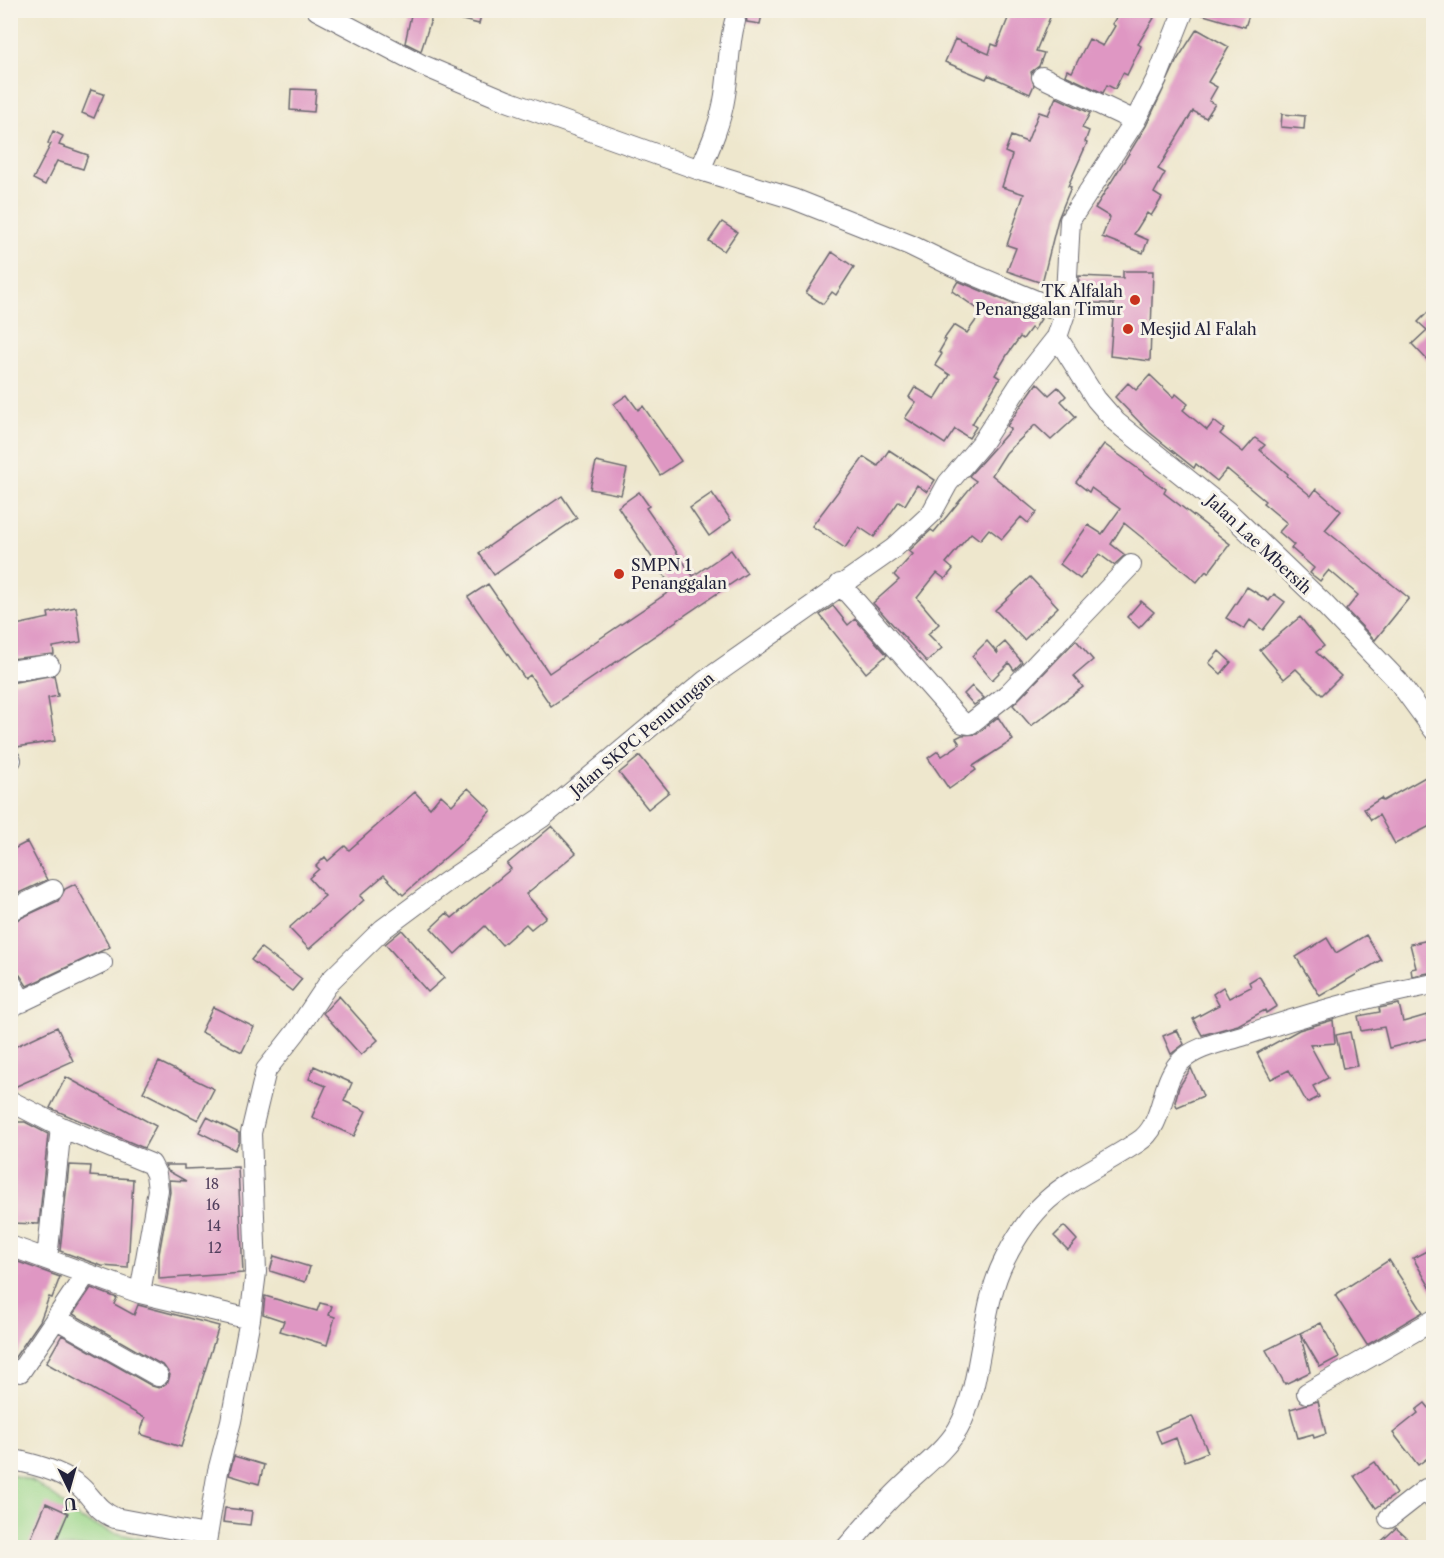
<svg xmlns="http://www.w3.org/2000/svg" width="1444" height="1558" font-family="'Libre Caslon Text',serif">
<rect width="100%" height="100%" fill="#f7f3e8"/>
<filter id="ink" filterUnits="userSpaceOnUse"><feTurbulence type="fractalNoise" baseFrequency=".0167" numOctaves="2"/><feDisplacementMap in="SourceGraphic" scale="12" xChannelSelector="R" yChannelSelector="G"/><feConvolveMatrix kernelMatrix="1 2 1 2 8 2 1 2 1" color-interpolation-filters="sRGB"/></filter>
<filter id="wash" filterUnits="userSpaceOnUse"><feTurbulence type="fractalNoise" baseFrequency=".008" numOctaves="4" result="noise"/><feDisplacementMap in="SourceGraphic" scale="24" xChannelSelector="R" yChannelSelector="G"/><feGaussianBlur stdDeviation="1.35" result="paint"/><feColorMatrix in="noise" values="0 0 0 0 0 0 0 0 0 0 0 0 0 0 0 0 0 1.4 0 .05"/><feComposite in="paint" operator="in"/></filter>
<g filter="url(#wash)">
<rect width="100%" height="100%" fill="#eee7cd"/>
<path fill="#9cd78b" stroke="#5f7c63" stroke-width="1.5" d="M10 1474 34 1482 58 1499 78 1518 109 1531 173 1547H11Z"/>
<g id="blocks">
<path fill="#df97c3" d="M412 10H434L421 51 405 43Z
M443 10H482L479 24 442 15Z
M745 10H763L760 24 747 22Z
M1017 10H1053L1036 51 1044 53 1039 66 1031 72 1034 85 1030 94 988 75 986 79 945 62 955 39 989 54 992 44 997 46 1009 16 1014 18Z
M1121 10H1141L1154 18 1138 44 1141 46 1127 75 1123 73 1115 89 1107 85 1103 93 1065 75 1067 70 1072 72 1089 39 1103 46 1115 26 1112 24Z
M1200 10H1232L1249 15 1245 27 1200 14Z
M1197 29 1229 47 1208 82 1217 87 1209 101 1215 104 1206 118 1193 111 1158 169 1165 173 1154 193 1162 198 1151 216 1147 213 1134 234 1148 240 1143 253 1102 237 1110 217 1095 208 1146 126 1177 60Z
M291 89 316 90 314 112 290 110Z
M91 90 104 94 94 118 82 113Z
M1056 97 1090 113 1082 128 1089 131 1085 142 1087 143 1068 186 1071 187 1058 219 1042 283 1007 271 1016 248 1007 245 1024 194 1002 187 1012 155 1005 152 1011 136 1027 142 1039 112 1048 115Z
M1282 114 1305 116 1304 129 1281 127Z
M53 131 63 136 59 145 88 155 83 169 57 161 45 185 33 179 51 144 48 143Z
M722 222 737 232 724 251 709 241Z
M832 252 854 267 836 295 832 292 823 304 806 293Z
M1123 271H1153L1150 361 1110 356 1114 304 1078 302 1079 276 1123 278Z
M958 281 1027 310 1041 319 1034 330 1031 328 1023 339 1020 337 1007 355 995 375 1000 378 972 424 976 427 969 438 955 429 945 444 905 418 916 402 909 397 915 387 935 399 950 375 935 365 942 354 939 352 946 340 944 339 954 325 967 333 982 312 952 291Z
M1434 306V367L1412 344 1427 330 1418 322Z
M1150 375 1173 397 1176 394 1188 404 1183 410 1207 430 1214 421 1224 429 1220 434 1243 452 1255 438 1265 445 1260 450 1288 474 1287 476 1311 496 1316 489 1341 511 1325 530 1409 598 1375 640 1346 610 1358 595 1329 570 1320 581 1310 573 1314 568 1291 548 1294 545 1279 532 1287 523 1263 503 1265 501 1227 469 1217 481 1196 464 1194 468 1149 432 1115 397 1128 383 1136 390Z
M1037 383 1049 395 1058 387 1066 396 1061 401 1076 417 1051 440 1035 425 1006 453 992 475 1037 512 1028 523 1021 517 1002 539 989 529 980 540 971 533 946 563 953 569 945 579 937 573 917 598 939 624 928 634 942 648 927 662 873 603 899 580 894 575 913 554 909 551 931 530 934 532 976 481 969 476 1011 429 1007 426Z
M627 395 638 410 643 406 681 461 660 475 614 404Z
M1104 444 1166 489 1164 493 1230 544 1208 573 1206 571 1197 582 1124 523 1111 544 1125 555 1114 565 1099 554 1080 579 1060 564 1088 525 1102 534 1120 509 1091 488 1089 492 1076 482Z
M889 450 935 480 927 492 917 485 905 505 899 501 874 537 859 527 845 548 812 526 864 457 878 466Z
M596 462 627 469 621 495 590 489Z
M639 492 649 506 646 508 693 576 731 550 747 573 551 706 530 675 525 679 468 597 488 584 549 673 673 589 618 507Z
M712 493 731 520 709 536 690 508Z
M562 496 577 518 494 575 479 553Z
M1030 577 1058 607 1024 640 995 610Z
M1247 587 1269 601 1274 594 1285 602 1263 630 1250 620 1244 629 1226 618Z
M1141 601 1154 612 1139 628 1127 617Z
M833 606 848 625 855 619 887 655 866 673 820 615Z
M76 607 81 642 53 647 54 654 10 659 11 626 49 618 48 613Z
M1300 617 1324 646 1316 652 1341 676 1322 695 1296 669 1284 679 1260 650Z
M1076 640 1093 660 1074 676 1083 687 1031 726 1013 705Z
M987 641 998 654 997 649 1005 642 1022 662 1014 670 1009 663 992 680 972 656Z
M1219 651 1231 662 1221 674 1209 663Z
M54 675 58 696 48 698 55 741 10 748V683Z
M972 686 984 698 974 705 964 694Z
M998 717 1013 740 973 766 976 770 949 789 928 758 938 751 942 756 960 744 956 738 962 735 977 734Z
M640 756 669 792 648 809 619 773Z
M1434 772V824L1395 844 1379 815 1371 820 1364 809 1381 798 1383 801Z
M468 788 491 810 463 842 403 895 384 875 360 896 364 900 309 949 289 928 325 896 309 878 319 869 316 866 325 857 328 861 345 846 349 850 415 792 430 808 441 795 452 805Z
M552 826 576 853 526 894 546 917 531 929 526 924 502 945 485 926 455 954 431 928 447 913 452 918 511 869 507 864Z
M27 842 47 880 10 897V851Z
M75 884 110 947 27 986 20 975 10 969V923L58 901 65 889Z
M402 930 444 978 428 992 385 944Z
M1366 935 1381 960 1320 996 1296 957 1327 938 1336 953Z
M1434 939V972L1412 976 1411 969 1416 968 1410 944Z
M261 948 302 979 292 991 251 960Z
M1259 976 1277 1006 1266 1013 1265 1010 1238 1025 1202 1035 1193 1019 1219 1005 1213 994 1223 987 1229 998 1251 987 1249 982Z
M339 996 378 1040 361 1055 323 1013Z
M1399 1004 1403 1022 1434 1013V1037L1389 1048 1384 1027 1361 1031 1358 1016 1380 1012 1379 1008Z
M213 1007 254 1027 242 1052 201 1032Z
M1333 1020 1335 1043 1310 1045 1328 1078 1313 1086 1319 1097 1307 1103 1289 1070 1271 1079 1257 1053 1299 1030Z
M57 1027 73 1061 10 1089V1049Z
M1177 1030 1184 1044 1171 1054 1163 1036Z
M1350 1032 1357 1066 1343 1069 1336 1035Z
M159 1062 214 1089 198 1120 143 1092Z
M314 1066 352 1083 344 1101 366 1111 354 1136 312 1117 326 1086 309 1079Z
M1191 1068 1203 1096 1177 1107 1175 1102 1179 1087Z
M66 1077 156 1126 144 1148 50 1108Z
M207 1117 239 1133V1142L235 1150 199 1132Z
M10 1122H25L48 1134 39 1224 10 1223Z
M69 1165 91 1166 90 1176 133 1179 128 1268 102 1266 60 1251Z
M165 1165H184V1169L238 1167 243 1273 159 1279V1254L170 1192 169 1180 186 1181 168 1171Z
M1064 1226 1077 1240 1068 1250 1054 1236Z
M1434 1247V1294L1413 1258Z
M274 1256 310 1267 305 1282 270 1271Z
M10 1259 60 1277 52 1298 49 1297 40 1321 13 1360 10 1359Z
M1389 1260 1423 1312 1367 1345 1335 1295Z
M91 1288 117 1298 114 1304 134 1315 138 1305 219 1326 181 1447 140 1434 145 1418 46 1363 62 1335 152 1386 159 1388 168 1382 170 1375 164 1366 73 1314Z
M265 1296 317 1311 320 1303 332 1306 329 1315 335 1317 327 1345 280 1331 284 1321 263 1314Z
M1321 1323 1339 1357 1320 1367 1300 1333Z
M1300 1333 1310 1372 1285 1384 1266 1350Z
M1318 1401 1326 1434 1314 1438 1313 1434 1298 1438 1290 1409Z
M1425 1403 1434 1414V1453L1418 1465 1393 1433 1418 1413 1416 1410Z
M1192 1416 1208 1452 1185 1461 1176 1438 1161 1444 1156 1431Z
M234 1456 264 1465 259 1484 229 1475Z
M1375 1462 1396 1494 1376 1508 1354 1476Z
M46 1503 68 1513 53 1548H27Z
M225 1508 252 1511 250 1525 223 1522Z
M1396 1528 1418 1548H1374Z"/>
</g>
</g>
<g filter="url(#ink)">
<use href="#blocks" fill-opacity="0" stroke="#69676e" stroke-width="1.5"/>
<g fill="none" stroke-linecap="round" stroke-linejoin="round">
<g stroke="#69676e" stroke-width="22">
<path id="minor" d="M317 10 422 65 507 101 700 170 794 199 910 245 953 266 1065 313
M1042 77 1135 121
M700 170C711 145 721 122 725 95 729 70 728 46 735 21
M1057 337 1096 399 1116 422 1227 511 1322 602 1398 681 1434 730
M840 584 957 717 963 723 970 724 1008 694 1131 565
M10 671 49 665
M10 760H11
M10 911 53 890
M10 981 22 1002
M10 1007 102 963
M10 1101 61 1127 151 1164 156 1174 158 1190 140 1293
M10 1246 140 1293 250 1319
M47 1259 61 1127
M57 1319 158 1376
M20 1372 86 1274
M1307 1393 1434 1320
M10 1459C33 1464 58 1470 77 1484 93 1496 94 1509 115 1518L206 1535
M1389 1518 1426 1489 1434 1500
M205 1548 218 1471 231 1421 250 1319 256 1272 251 1133 266 1070 296 1032 330 981 383 929 445 883 541 818 705 681 893 549 931 514 948 483 981 444 1020 384 1057 337 1065 313 1070 220 1135 121 1157 78 1184 10
M846 1548C864 1527 882 1506 901 1488 919 1470 945 1451 958 1429 984 1383 979 1308 1005 1259 1042 1186 1075 1183 1138 1142 1165 1125 1159 1086 1179 1063 1195 1046 1224 1042 1245 1035 1307 1014 1369 996 1434 984"/>
</g>
<use href="#minor" stroke="#fff" stroke-width="20"/>
</g>
</g>
<g fill="#c8321e" stroke="#f7f3e8" stroke-width="2">
<circle cx="1135" cy="300" r="6"/>
<circle cx="1128" cy="329" r="6"/>
<circle cx="619" cy="574" r="6"/>
</g>
<g text-anchor="middle" dominant-baseline="central" stroke-width="6" stroke-linejoin="round" paint-order="stroke">
<g font-size="14" fill="#513f5d">
<text x="212" y="1184">18</text>
<text x="213" y="1205">16</text>
<text x="214" y="1226">14</text>
<text x="215" y="1248">12</text>
</g>
<g font-size="16" fill="#22223b" stroke="#f7f3e8" text-anchor="start">
<text x="1123" y="291" text-anchor="end">TK Alfalah<tspan x="1123" dy="18">Penanggalan Timur</tspan></text>
<text x="1140" y="329">Mesjid Al Falah</text>
<text x="631" y="565">SMPN 1<tspan x="631" dy="18">Penanggalan</tspan></text>
</g>
<g font-size="16" fill="#22223b" stroke="#f7f3e8">
<text transform="translate(1259 544) rotate(43)">Jalan Lae Mbersih</text>
<text transform="translate(642 734) rotate(-40)">Jalan SKPC Penutungan</text>
</g>
</g>
<rect width="1444" height="1558" fill="none" stroke="#f7f3e8" stroke-width="36"/>
<g transform="translate(69 1489) rotate(175)" stroke="#f7f3e8" stroke-width="4.5" paint-order="stroke">
<path d="M0-4.5L10 22L0 15L-10 22Z" fill="#22223b"/>
<text y="-9" font-size="16" font-weight="bold" text-anchor="middle" fill="#22223b">U</text>
</g>
</svg>
